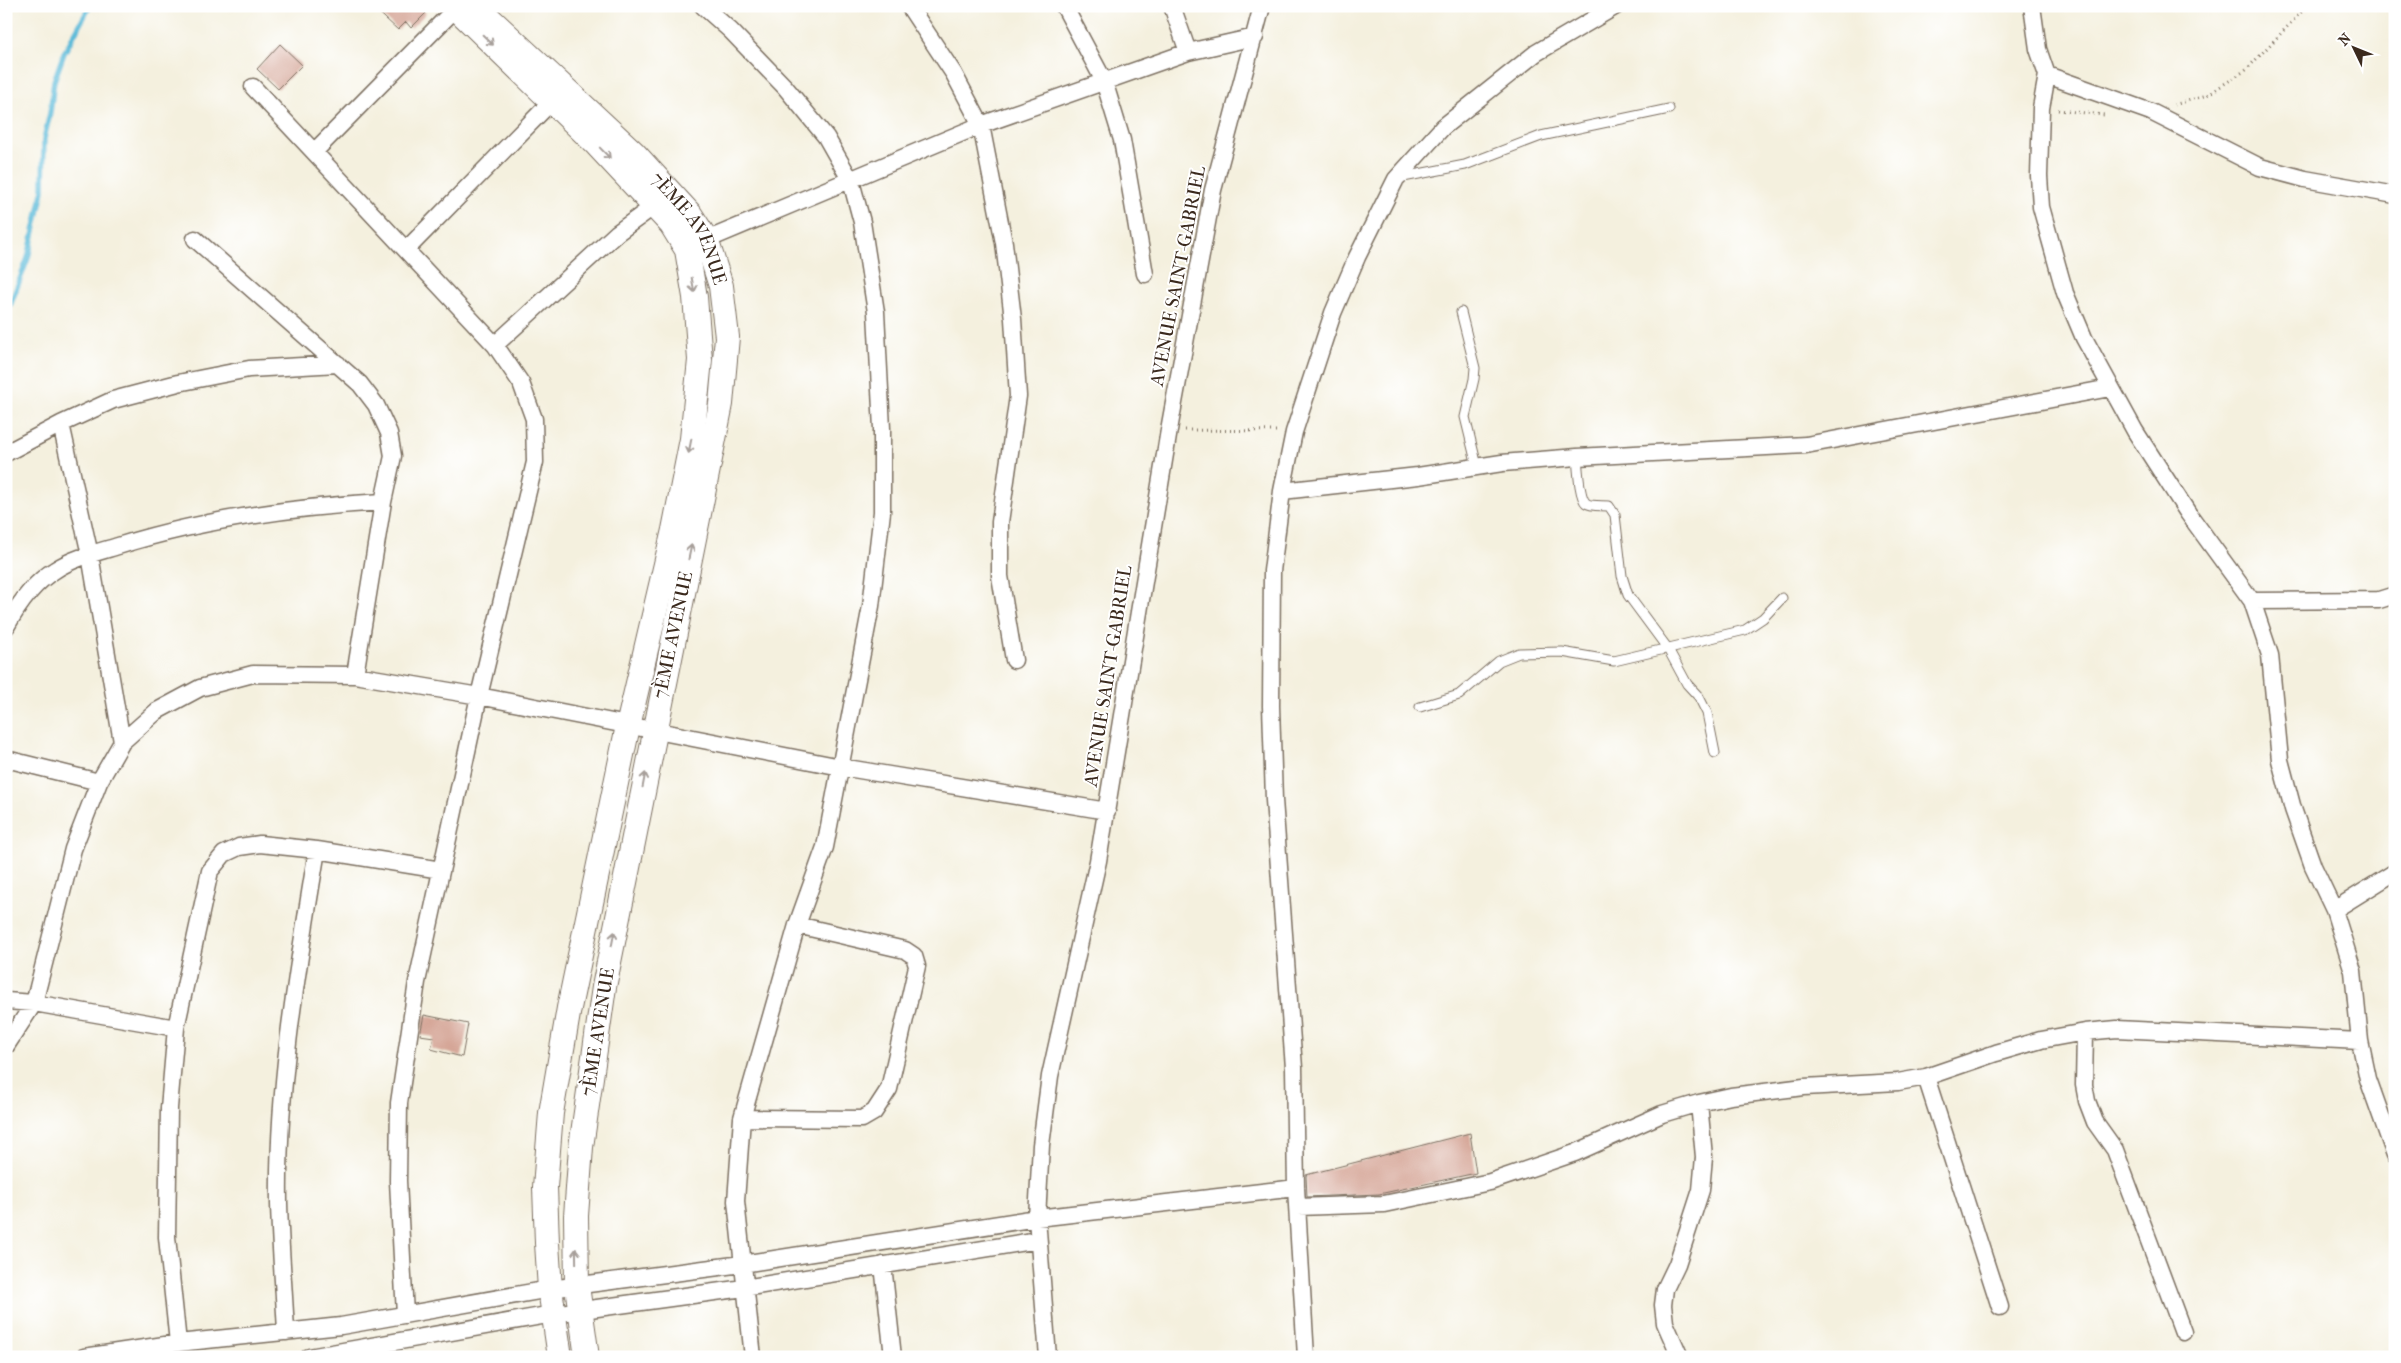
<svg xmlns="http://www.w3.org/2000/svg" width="2401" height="1363" font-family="'IM FELL French Canon',serif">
<rect width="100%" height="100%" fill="#fff"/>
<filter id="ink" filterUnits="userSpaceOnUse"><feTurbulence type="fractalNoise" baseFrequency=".02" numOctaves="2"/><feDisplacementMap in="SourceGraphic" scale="10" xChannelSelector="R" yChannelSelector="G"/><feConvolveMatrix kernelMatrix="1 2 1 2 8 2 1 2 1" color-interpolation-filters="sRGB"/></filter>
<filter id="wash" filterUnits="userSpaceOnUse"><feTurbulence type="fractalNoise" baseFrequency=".0096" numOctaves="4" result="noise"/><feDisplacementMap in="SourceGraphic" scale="20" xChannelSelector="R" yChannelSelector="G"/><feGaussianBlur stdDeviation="1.12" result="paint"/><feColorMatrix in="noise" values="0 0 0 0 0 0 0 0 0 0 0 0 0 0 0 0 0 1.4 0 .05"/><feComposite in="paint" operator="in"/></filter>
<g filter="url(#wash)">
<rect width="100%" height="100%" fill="#f4f0de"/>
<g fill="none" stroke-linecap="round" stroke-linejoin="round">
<path stroke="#5abad8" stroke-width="5.5" d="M6 316 28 258 43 191 44 139 50 113 54 81 64 53 90 6"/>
</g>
<g id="blocks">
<path fill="#d5a697" d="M372 6H423L421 8 426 13 411 28 406 22 398 30Z
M280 44 302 65 278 89 257 69Z
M424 1015 468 1024 462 1057 431 1049 434 1037 420 1035Z
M1470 1133 1476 1173 1379 1194 1307 1197 1306 1175Z"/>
</g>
</g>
<g filter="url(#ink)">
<use href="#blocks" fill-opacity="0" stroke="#7c6f61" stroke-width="1"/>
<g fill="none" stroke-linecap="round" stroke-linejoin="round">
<g stroke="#7c6f61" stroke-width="11">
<path id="lane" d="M1398 178 1465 165 1541 136 1669 109
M1461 312 1475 368 1474 379 1465 417 1477 466
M1577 457C1578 466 1579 497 1586 503 1591 507 1603 505 1609 506L1615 515 1622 576 1628 595 1668 649 1687 684 1699 697 1707 713 1715 753
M1420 707 1459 695 1499 661 1519 653 1562 652 1614 661 1745 630 1763 618 1782 598"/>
</g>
<g stroke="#7c6f61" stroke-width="19">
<path id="street" d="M703 6 731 31 785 87 826 137 851 181 862 222 876 312 882 429V512L871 606 825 847 797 925 742 1118 736 1201 753 1357
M909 6 954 74 981 125 1004 243 1013 319 1018 396 1000 522V576L1014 660
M1064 6 1104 81 1122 140 1145 274
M1172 6 1188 52
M2032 6 2038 49 2047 75 2041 108 2039 176 2041 207 2065 293 2084 338 2135 431 2188 513 2252 601 2270 655 2280 760 2293 809 2313 866 2334 910 2353 971 2360 1041 2368 1079 2395 1155
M2047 75 2151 112 2260 167 2305 179 2395 195
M253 87 495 345 521 383 534 419 535 462 479 696 417 982 399 1103 398 1181 405 1315
M315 151 458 6
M195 239 360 384 376 405 389 433 393 456 383 502 355 675
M697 244 981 125 1188 52 1255 37
M406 250 552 101
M495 345 617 233 661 201
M61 424 90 555 122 742
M6 453 61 424 113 400 178 383 249 369 338 364
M1282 491 1418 476 1502 463 1577 457 1806 445 2110 388
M2252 601 2379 600 2395 595
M6 627C18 605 33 583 55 570 73 558 98 552 118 546 204 519 293 507 383 502
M6 759 99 782
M2334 910 2395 872
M6 1001 34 1003 176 1028
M2085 1032 2084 1085 2087 1101 2095 1122 2115 1150 2183 1332
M6 1046 34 1003 73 849 99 782 122 742 157 711 200 688 253 674 355 675 479 696 841 767 1107 811
M1926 1077 2000 1307
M742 1118 862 1119 874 1112 889 1089 917 966 914 956 905 950 797 925
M1298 1207 1384 1204 1490 1182 1575 1153 1662 1114 1699 1103 1731 1096 1804 1087 1898 1082 1926 1077 1996 1053 2041 1040 2085 1032 2117 1029 2360 1041
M883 1265 893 1357
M286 1332C284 1289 280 1246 279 1203 277 1084 298 966 317 850
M178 1343 167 1237 169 1108 176 1028 210 871 224 854 239 847 260 844 317 850 441 870
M84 1357 178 1343 341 1326 550 1289 742 1264 1037 1218 1296 1188
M309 1357 553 1314 744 1288 1038 1240
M1048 1357 1037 1218 1041 1145 1050 1076 1098 861 1169 430 1213 190 1262 6
M1306 1357 1296 1188 1294 1068 1274 800 1271 706 1272 571 1282 491 1294 432 1333 313 1357 257 1396 179 1443 127 1536 53 1616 6
M1680 1357 1665 1323 1663 1305 1665 1289 1677 1264 1701 1190 1704 1157 1699 1103"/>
</g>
<g stroke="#7c6f61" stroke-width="26">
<g id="secondary">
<path d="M454 6 597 145 671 224 687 250 695 297 700 360 692 439 674 530 628 726 569 1008 551 1113 545 1187 547 1243 550 1289 560 1357"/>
<path id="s1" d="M476 6 634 153 690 214 706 239 721 286 727 337 721 404 604 987 581 1147 576 1216 577 1286 587 1357"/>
</g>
</g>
<path stroke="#7c6f61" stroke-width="3" stroke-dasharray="1 4" stroke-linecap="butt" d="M2174 105 2207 95 2246 70 2307 6
M2058 110 2104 115
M1185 430 1278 431"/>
<use href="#lane" stroke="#fff" stroke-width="9"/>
<use href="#street" stroke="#fff" stroke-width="16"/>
<use href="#secondary" stroke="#fff" stroke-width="24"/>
</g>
<defs><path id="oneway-shaft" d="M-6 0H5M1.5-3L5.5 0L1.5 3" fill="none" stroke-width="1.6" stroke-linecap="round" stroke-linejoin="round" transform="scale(1.25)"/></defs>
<g stroke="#a79f9a">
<use href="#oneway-shaft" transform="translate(488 40) rotate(44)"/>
<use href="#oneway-shaft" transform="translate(605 153) rotate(46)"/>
<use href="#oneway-shaft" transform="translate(693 285) rotate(80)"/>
<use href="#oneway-shaft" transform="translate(690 446) rotate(101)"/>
<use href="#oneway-shaft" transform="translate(690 552) rotate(-78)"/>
<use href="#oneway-shaft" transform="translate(644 780) rotate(-79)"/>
<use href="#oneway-shaft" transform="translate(613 939) rotate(-79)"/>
<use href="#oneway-shaft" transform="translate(576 1256) rotate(-91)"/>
</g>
</g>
<g text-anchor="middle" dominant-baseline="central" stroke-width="4" stroke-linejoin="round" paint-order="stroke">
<g font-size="19" fill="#3b2a1e" stroke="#fff">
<text stroke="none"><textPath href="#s1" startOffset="311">7ÈME AVENUE</textPath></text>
<text transform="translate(1178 276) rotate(-79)">AVENUE SAINT-GABRIEL</text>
<text transform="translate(673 635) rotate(-78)">7ÈME AVENUE</text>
<text transform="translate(1108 676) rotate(-81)">AVENUE SAINT-GABRIEL</text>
<text transform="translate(598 1032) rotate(-81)">7ÈME AVENUE</text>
</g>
</g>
<rect width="2401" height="1363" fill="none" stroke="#fff" stroke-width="25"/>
<g transform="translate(2354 48) rotate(313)" stroke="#ffffff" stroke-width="4" paint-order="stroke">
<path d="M0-4L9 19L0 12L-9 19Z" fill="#3b2a1e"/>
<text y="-8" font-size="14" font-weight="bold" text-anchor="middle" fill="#3b2a1e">N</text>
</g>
</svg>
